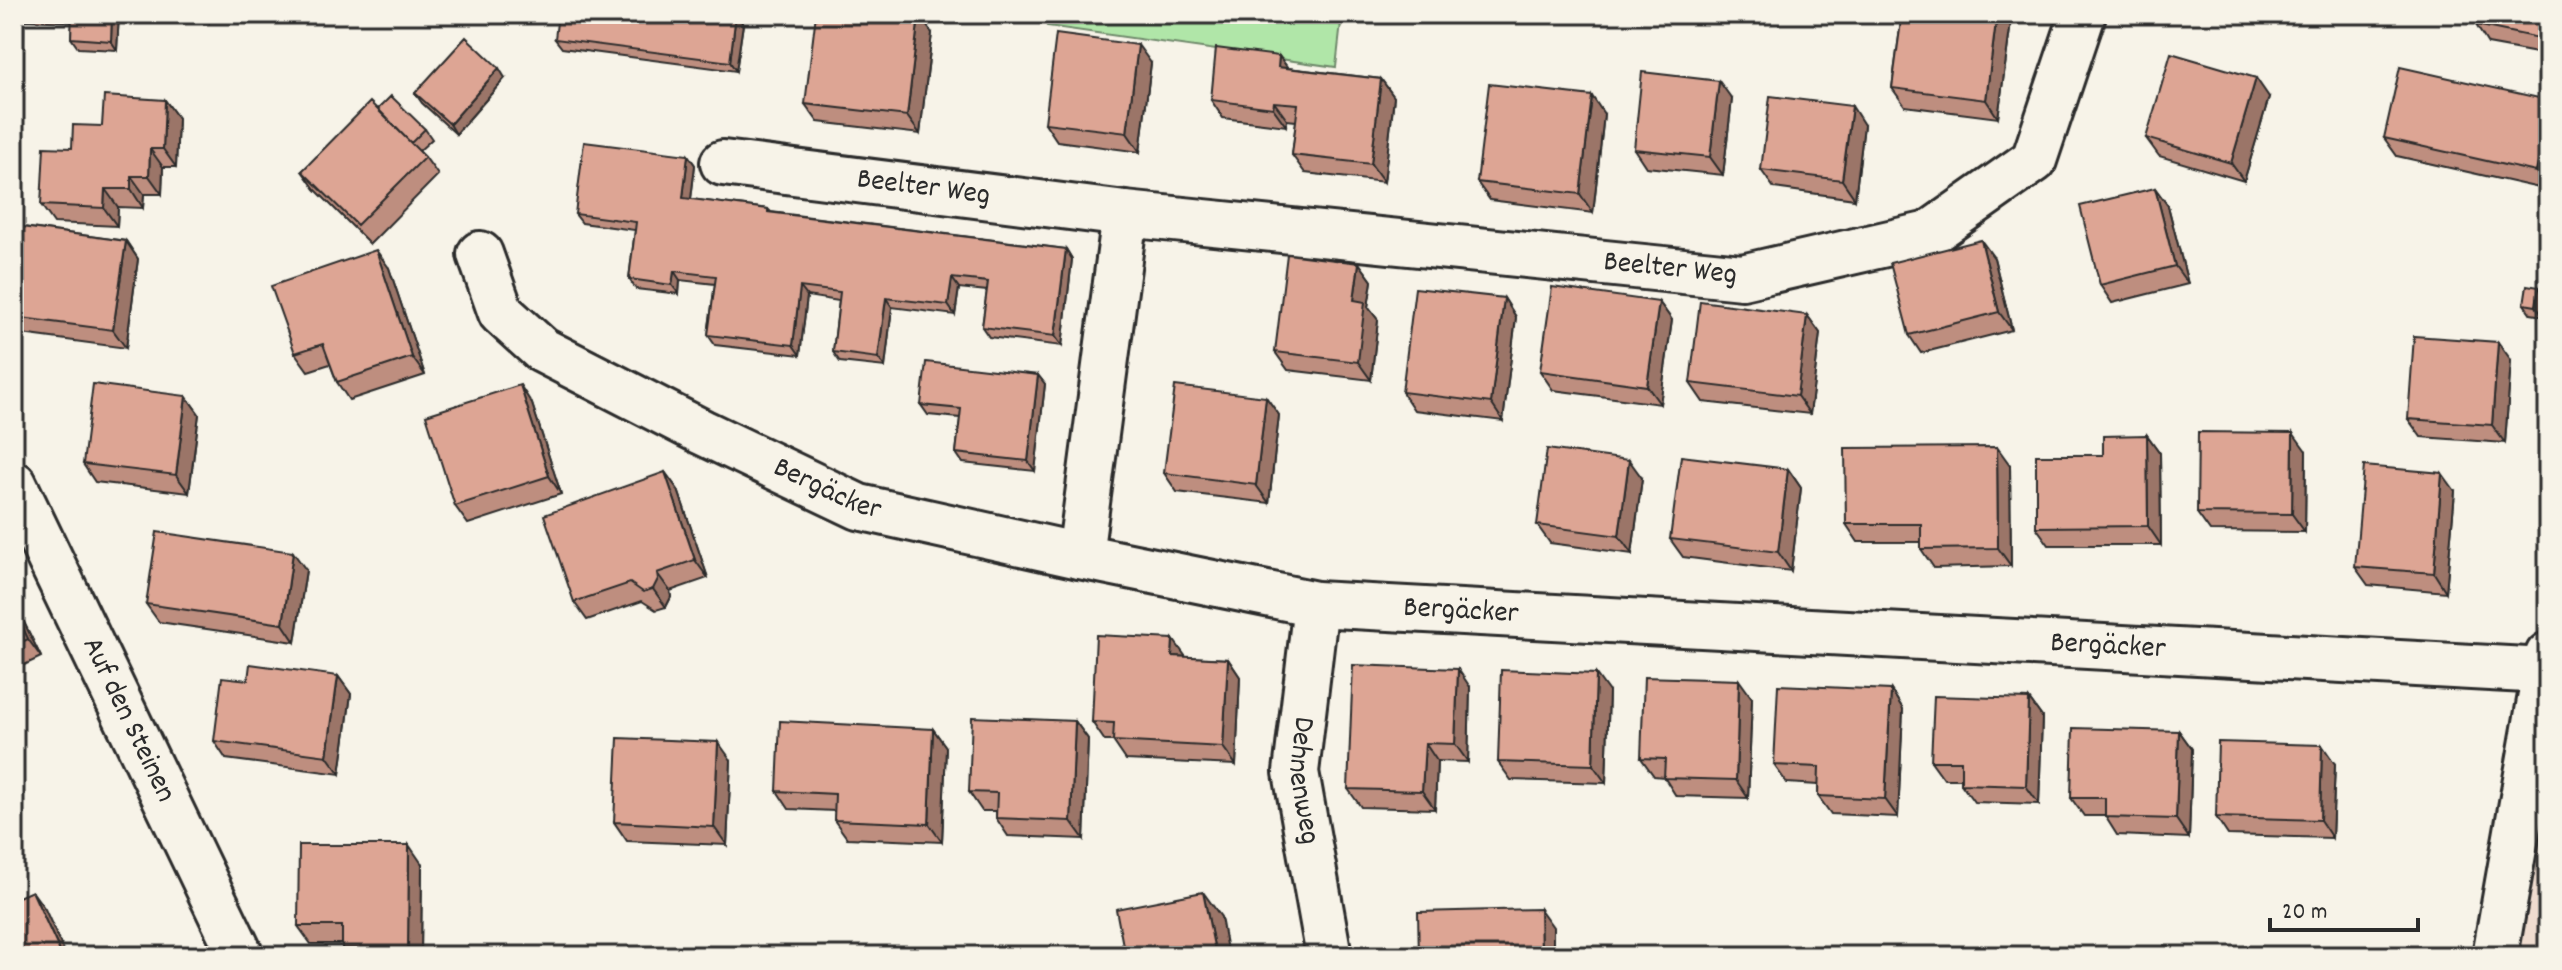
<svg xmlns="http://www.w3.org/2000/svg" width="2562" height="970" font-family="Dekko,sans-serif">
<rect width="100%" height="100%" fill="#f7f3e8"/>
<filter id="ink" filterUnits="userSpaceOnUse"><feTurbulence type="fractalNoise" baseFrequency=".0125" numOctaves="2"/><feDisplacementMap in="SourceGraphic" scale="16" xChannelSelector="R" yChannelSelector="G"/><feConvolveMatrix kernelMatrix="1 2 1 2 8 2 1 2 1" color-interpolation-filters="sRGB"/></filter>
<g filter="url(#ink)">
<path fill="#efdccf" d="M2548 755V956H2510Z"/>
<path fill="#b0e6a8" stroke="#6e886a" stroke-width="2" d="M1049 14H1342L1336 67 1047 26Z"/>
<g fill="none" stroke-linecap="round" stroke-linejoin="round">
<g stroke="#2b2b2b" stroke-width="50">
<g id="street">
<path id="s1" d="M723 163 1125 214 1080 556"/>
<path id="s2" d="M1125 214 1742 277 1929 234 2034 160 2083 14"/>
<path id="s3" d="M480 254 501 313 542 350 702 432 859 507 1080 556 1316 604 2545 671"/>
<path id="s4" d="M14 484 241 956"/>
<path id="s5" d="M1316 604 1296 772 1329 956"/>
<path d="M2495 956 2548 655"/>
</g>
</g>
<use href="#street" stroke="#f7f3e8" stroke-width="44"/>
</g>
<path fill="#be8e7f" stroke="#2b2b2b" stroke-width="2" d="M14 14H119L117 50 78 48 71 38 72 22 24 20 22 88H14Z
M165 14H210L209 22 170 21Z
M1902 14H2005L2011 22 1998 118 1905 106 1892 88Z
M2548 14V55L2488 44 2476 25Z
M743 24 736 71 562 48 555 39Z
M932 33 920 134 818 122 805 104Z
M1279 56 1288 68 1381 79 1394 97 1384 182 1305 173 1292 155 1296 121 1287 120 1286 126 1223 118 1211 100Z
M1151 63 1140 152 1057 141 1045 123Z
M505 78 456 134 422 103 415 93Z
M2269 97 2244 181 2159 156 2146 138Z
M1732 99 1723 175 1646 167 1634 149Z
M165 100 178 118 176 167H163L162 194H144L143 208 118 207 117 226 54 223 41 205 72 148 102 126Z
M2548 100V190L2397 156 2384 138Z
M378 109 425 129 432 139 419 151 425 157 438 175 370 244 315 189 302 171Z
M1604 114 1593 213 1490 200 1477 182Z
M1864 125 1855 199 1774 188 1761 170Z
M688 155 695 165 691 199 768 209 771 212 1066 249 1072 259 1062 346 989 337 982 327 987 291 959 288 955 315 892 307 885 367 840 362 833 352 839 301 807 296 800 355 715 345 708 335 715 284 680 280 679 294 636 289 629 279 635 230 582 223 575 214Z
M2155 188 2168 206 2188 284 2112 303 2100 285Z
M14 219 23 227 126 241 138 259 126 348 22 334 14 323V285L18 254H14Z
M1994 258 2012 330 1921 353 1909 335Z
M1359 263 1372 281 1368 307 1378 320 1371 380 1288 370 1275 352Z
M389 268 425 375 349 400 337 382 330 364 308 371 295 353Z
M2539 287 2546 296 2543 316 2531 314 2524 304Z
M1504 298 1516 317 1503 421 1414 410 1402 392Z
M1659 302 1672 320 1660 404 1553 390 1540 371Z
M1807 315 1820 333 1810 414 1703 402 1690 383Z
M2511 360 2505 443 2421 437 2408 419Z
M1038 375 1045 384 1035 471 963 463 956 453 960 418 928 415 921 405Z
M186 396 199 414 189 493 95 482 83 464Z
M1266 397 1279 415 1269 503 1177 492 1164 473Z
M532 404 561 494 468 524 455 506Z
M2147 435 2160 453 2161 545H2049L2036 527 2103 455Z
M2306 451 2305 532 2210 531 2197 513Z
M2010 465 2011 566 1934 568 1921 549V542H1858L1846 524Z
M1788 469 1801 488 1791 571 1683 557 1670 539Z
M665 472 678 490 708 578 670 591 671 597 666 607 656 610 642 601 587 620 574 602Z
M1642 478 1632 554 1550 543 1537 525Z
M2455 491 2446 592 2368 585 2355 567Z
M306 570 295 642 159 622 146 604Z
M14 602 41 657 14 670Z
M1186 657 1228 659 1240 677 1236 765 1126 760 1113 741H1105L1092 722Z
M338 676 351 694 340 774 226 759 214 741 248 680Z
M1470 687 1468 762 1437 761 1435 809 1361 807 1348 789Z
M1891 690 1903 709 1898 817 1831 814 1818 796V785L1787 783 1774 765Z
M1609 692 1606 783 1511 780 1498 762Z
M1752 698 1748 798 1676 796 1664 777 1654 776 1641 758Z
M2029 699 2042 717 2039 804 1974 802 1961 784V779H1944L1931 761Z
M1075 721 1088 739 1084 839 1008 836 996 818V811H982L969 792Z
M933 729 946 747 942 842 847 838 834 820 835 811 789 809 777 791Z
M2179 731 2192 749 2189 838 2117 835 2105 816H2084L2071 798Z
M731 760 727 845 627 841 614 822Z
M2335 764 2332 838 2228 835 2216 817Z
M422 864 421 956H348L342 948V944H311L298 926Z"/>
<path fill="#9b7468" stroke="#2b2b2b" stroke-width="2" d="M17 14H20L24 20 22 88 15 78Z
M112 14H119L117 50 111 41Z
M203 14H210L209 22Z
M736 14 743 24 736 71 730 62Z
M1997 14H2005L2011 22 1998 118 1986 100Z
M919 15 932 33 920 134 907 116Z
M1138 45 1151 63 1140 152 1127 133Z
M1279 56 1292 74 1278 67Z
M499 68 505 78 456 134 450 124Z
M2256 78 2269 97 2244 181 2231 163Z
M1381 79 1394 97 1384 182 1371 164Z
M1719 81 1732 99 1723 175 1710 157Z
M1592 96 1604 114 1593 213 1580 194Z
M165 100 178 118 176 167 163 149Z
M1274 102 1287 120 1286 126 1273 108Z
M1852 106 1864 125 1855 199 1842 180Z
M2548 116V189L2536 172Z
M150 149 163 167 162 194 149 176Z
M688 155 695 165 690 207 683 198Z
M131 176 144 194 143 208 131 189Z
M2155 188 2168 206 2188 284 2175 266Z
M105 189 118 207 117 226 104 208Z
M18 220 25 229 21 255 14 245Z
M1981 240 1994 258 2012 330 1999 312Z
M126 241 138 259 126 348 113 330Z
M1066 249 1072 259 1062 346 1055 336Z
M376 250 389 268 425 375 412 357Z
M1359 263 1372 281 1368 307 1378 320 1371 380 1358 362 1354 300Z
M674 271 680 280 679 294 672 285Z
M952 278 959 288 955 315 948 305Z
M800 287 807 296 800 355 793 345Z
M2539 287 2546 296 2543 316 2536 306Z
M886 298 892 307 885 367 878 358Z
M1504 298 1516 317 1503 421 1491 403Z
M1659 302 1672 320 1660 404 1647 386Z
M1807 315 1820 333 1810 414 1797 396Z
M2498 342 2511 360 2505 443 2492 425Z
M1038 375 1045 384 1035 471 1028 461Z
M520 385 532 404 561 494 549 476Z
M186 396 199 414 189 493 176 475Z
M1266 397 1279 415 1269 503 1256 485Z
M2293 433 2306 451 2305 532 2292 514Z
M2147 435 2160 453 2161 545 2148 526Z
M1997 447 2010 465 2011 566 1998 548Z
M1629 460 1642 478 1632 554 1619 536Z
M1788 469 1801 488 1791 571 1778 552Z
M665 472 678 490 708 578 695 560Z
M2442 473 2455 491 2446 592 2434 573Z
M293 552 306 570 295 642 283 624Z
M657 573 670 591 671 597 666 607 653 589Z
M14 602 41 657 28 639 14 610Z
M1173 639 1186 657 1172 656Z
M1228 659 1240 677 1236 765 1223 747Z
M1458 669 1470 687 1468 762 1455 744Z
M1596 674 1609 692 1606 783 1593 765Z
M338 676 351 694 340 774 327 756Z
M1739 680 1752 698 1748 798 1736 780Z
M1891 690 1903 709 1898 817 1885 799Z
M2029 699 2042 717 2039 804 2026 786Z
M1075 721 1088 739 1084 839 1071 821Z
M933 729 946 747 942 842 929 824Z
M2179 731 2192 749 2189 838 2176 819Z
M718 742 731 760 727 845 714 827Z
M1425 743 1437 761 1435 809 1422 791Z
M2322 745 2335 764 2332 838 2320 820Z
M409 845 422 864 421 956H413L408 949Z
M32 891 45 909 66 956H62Z
M1203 892 1221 917 1228 956H1216Z
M1540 909 1553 927V956H1541Z"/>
<path fill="#dda594" stroke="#2b2b2b" stroke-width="2" d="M14 14H17L15 78H14Z
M72 14H112L111 41 71 38Z
M558 14H736L730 62 555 39Z
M816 14H910L919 15 907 116 805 104Z
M1902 14H1997L1986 100 1892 88Z
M2478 14H2548V40L2476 25Z
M1056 34 1138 45 1127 133 1045 123Z
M466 37 499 68 450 124 415 93Z
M1216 48 1279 56 1278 67 1381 79 1371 164 1292 155 1298 104 1274 102 1273 108 1211 100Z
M2171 53 2256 78 2231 163 2146 138Z
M2400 67 2548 100V116L2536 172 2384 138Z
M1642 72 1719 81 1710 157 1634 149Z
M1489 84 1592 96 1580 194 1477 182Z
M104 96 165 100 163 149H150L149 176H131V189H105L104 208 41 205 44 147 72 148 73 125 102 126Z
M391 96 425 129 411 143 378 109Z
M1770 96 1852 106 1842 180 1761 170Z
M370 102 425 157 357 225 302 171Z
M584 142 688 155 683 198 768 209V212L1066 249 1055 336 982 327 988 282 952 278 948 305 886 298 878 358 833 352 840 292 800 287 793 345 708 335 716 276 674 271 672 285 629 279 636 222 575 214Z
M2155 188 2175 266 2100 285 2080 206Z
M14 219 18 220 14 245Z
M22 227 126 241 113 330 14 317V285Z
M1981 240 1999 312 1909 335 1890 263Z
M376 250 412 357 337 382 323 344 295 353 271 286Z
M1287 254 1359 263 1354 300 1365 302 1358 362 1275 352Z
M2527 285 2539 287 2536 306 2524 304Z
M1552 287 1659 302 1647 386 1540 371Z
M1415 288 1504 298 1491 403 1402 392Z
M1700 301 1807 315 1797 396 1690 383Z
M2414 336 2498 342 2492 425 2408 419Z
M926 362 1038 375 1028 461 956 453 961 409 921 405Z
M93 384 186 396 176 475 83 464Z
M520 385 549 476 455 506 426 415Z
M1175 386 1266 397 1256 485 1164 473Z
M2198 432 2293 433 2292 514 2197 513Z
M2147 435 2148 526 2036 527V455H2103V436Z
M1997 447 1998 548 1921 549V524H1846L1845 448Z
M1547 449 1629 460 1619 536 1537 525Z
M1681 456 1788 469 1778 552 1670 539Z
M2364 466 2442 473 2434 573 2355 567Z
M665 472 695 560 657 573 658 579 653 589 643 592 630 583 574 602 544 515Z
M157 532 293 552 283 624 146 604Z
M14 610 28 639 14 646Z
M1096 635 1173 639 1172 656 1228 659 1223 747 1113 741 1114 723 1092 722Z
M250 664 338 676 327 756 214 741 222 677 248 680Z
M1353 665 1458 669 1455 744 1425 743 1422 791 1348 789Z
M1501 670 1596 674 1593 765 1498 762Z
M1644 677 1739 680 1736 780 1664 778 1665 759 1641 758Z
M1778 685 1891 690 1885 799 1818 796 1819 767 1774 765Z
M1934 696 2029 699 2026 786 1961 784V761H1931Z
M972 717 1075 721 1071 821 996 818 997 793 969 792Z
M780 721 933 729 929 824 834 820 835 794 777 791Z
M2073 728 2179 731 2176 819 2105 817V798H2071Z
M618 738 718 742 714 827 614 822Z
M2218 742 2322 745 2320 820 2216 817Z
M299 845H409L408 949 342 948V926H298Z
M32 891 62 956H14V899Z
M1203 892 1216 956H1125L1116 909Z
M1540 909 1541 956H1419L1418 912Z
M2254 952 2299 956H2254Z"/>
</g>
<g text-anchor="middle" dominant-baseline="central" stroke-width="6" stroke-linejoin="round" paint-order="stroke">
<g font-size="30" fill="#2b2b2b" stroke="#f7f3e8">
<text stroke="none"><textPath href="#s1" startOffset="202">Beelter Weg</textPath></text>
<text stroke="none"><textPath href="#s2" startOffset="548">Beelter Weg</textPath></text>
<text stroke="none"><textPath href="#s3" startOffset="436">Bergäcker</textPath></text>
<text stroke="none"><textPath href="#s3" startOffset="1084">Bergäcker</textPath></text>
<text stroke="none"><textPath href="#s3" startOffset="1732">Bergäcker</textPath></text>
<text stroke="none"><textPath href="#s4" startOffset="262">Auf den Steinen</textPath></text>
<text stroke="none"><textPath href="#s5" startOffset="178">Dehnenweg</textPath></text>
</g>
</g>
<rect width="2562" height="970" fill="none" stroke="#f7f3e8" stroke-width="48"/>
<rect x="24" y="24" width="2514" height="922" fill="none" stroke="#2b2b2b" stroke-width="3" filter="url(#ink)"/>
<path d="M2270 918v12h148v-12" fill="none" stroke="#2b2b2b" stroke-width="4"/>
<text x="2282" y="918" font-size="24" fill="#2b2b2b" stroke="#f7f3e8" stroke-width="6" paint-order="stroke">20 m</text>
</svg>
